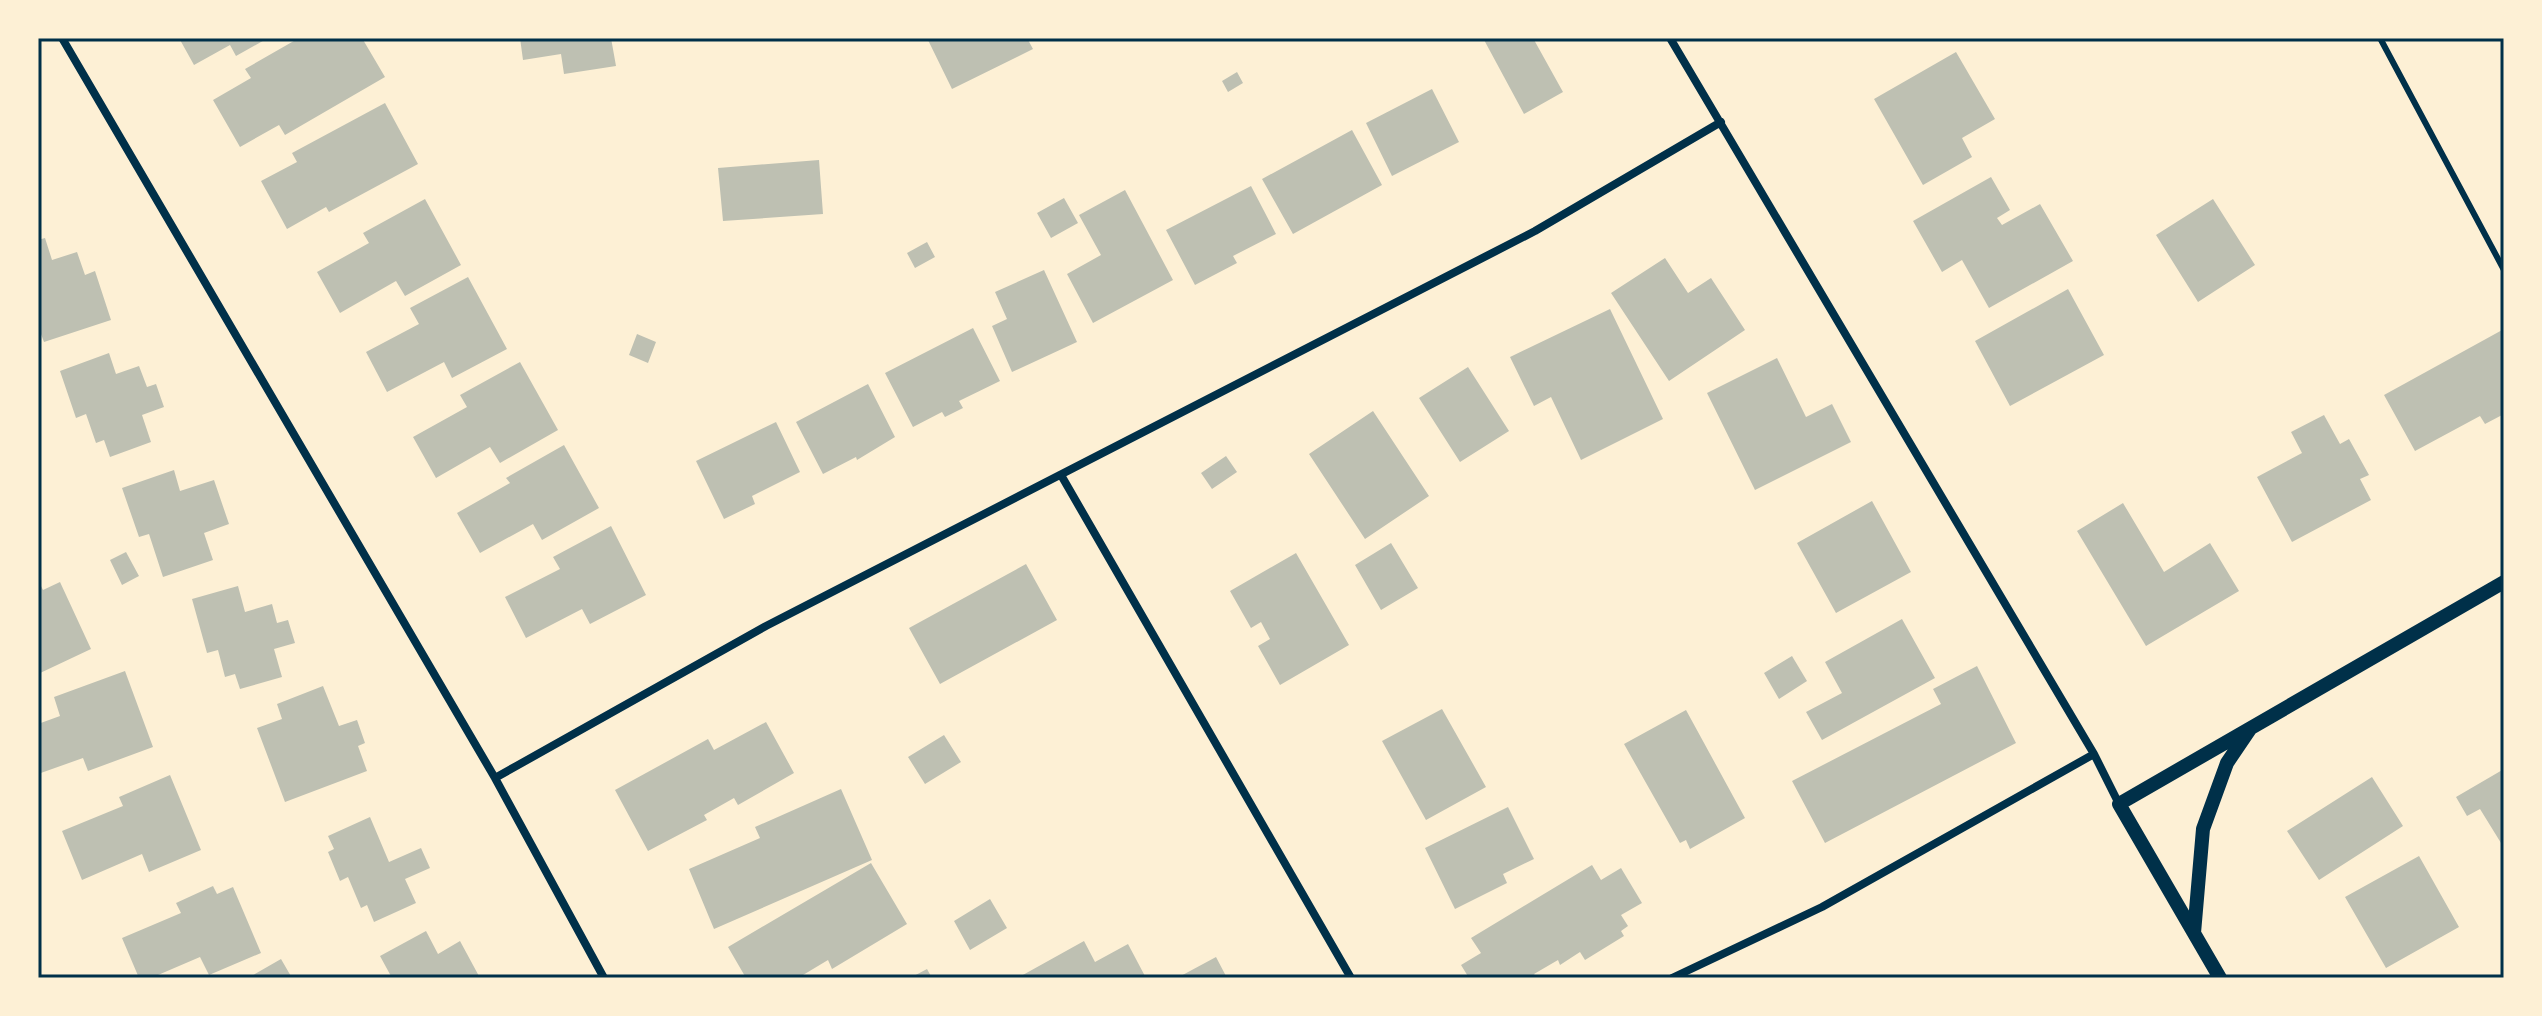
<svg xmlns="http://www.w3.org/2000/svg" width="2542" height="1016" font-family="'Source Sans 3',sans-serif">
<rect width="100%" height="100%" fill="#fdf0d5"/>
<path fill="#bec0b2" d="M179 38H268L236 56 230 45 194 65Z
M299 38H362L385 77 285 135 279 125 240 147 213 100 251 78 245 69Z
M520 38H611L616 66 564 74 561 54 523 60Z
M927 38H1027L1033 49 952 89Z
M1483 38H1533L1563 92 1524 114Z
M1956 52 1995 119 1962 138 1972 157 1923 185 1874 99Z
M1237 72 1243 83 1228 92 1222 81Z
M1432 89 1459 142 1392 176 1366 123Z
M385 103 418 164 329 212 326 207 287 229 261 181 297 162 292 153Z
M1352 130 1382 185 1293 234 1262 179Z
M819 160 823 214 723 221 718 168Z
M1991 177 2010 210 1997 218 2002 225 2040 204 2073 261 1989 308 1962 260 1942 272 1913 221Z
M1251 186 1276 234 1233 256 1237 263 1195 285 1166 230Z
M1125 190 1173 280 1093 323 1067 274 1101 255 1079 215Z
M1064 198 1078 223 1051 238 1037 213Z
M425 199 461 265 405 296 396 281 340 313 317 272 369 243 363 233Z
M2213 199 2255 265 2198 302 2156 235Z
M45 238 52 260 77 252 85 275 95 271 111 320 44 342 38 326V240Z
M927 242 935 257 915 268 907 253Z
M1665 258 1688 293 1711 278 1745 330 1669 381 1611 293Z
M1044 270 1077 342 1012 372 992 326 1007 319 995 292Z
M468 277 507 349 452 378 444 362 387 392 366 352 419 324 410 308Z
M2068 289 2104 355 2010 406 1975 341Z
M1610 309 1663 419 1581 460 1551 397 1534 406 1510 357Z
M973 328 1000 381 959 401 963 408 945 417 942 412 913 427 885 373Z
M2504 329V414L2485 424 2480 416 2415 451 2384 395Z
M637 334 656 342 648 363 629 355Z
M109 353 116 374 139 366 147 387 156 384 164 407 142 415 151 442 110 457 104 440 96 443 86 414 76 418 60 371Z
M1777 358 1806 417 1832 404 1851 442 1755 490 1707 393Z
M520 362 558 430 500 463 490 447 436 478 413 437 467 407 460 395Z
M1468 367 1509 431 1460 462 1419 398Z
M868 384 895 437 857 460 856 457 823 474 796 422Z
M1373 411 1429 496 1365 539 1309 454Z
M2324 415 2340 444 2349 439 2369 475 2360 479 2371 500 2292 542 2257 477 2302 453 2291 432Z
M776 422 800 472 752 496 755 504 724 519 696 461Z
M564 445 599 508 542 540 533 524 480 553 457 513 510 483 506 478Z
M1226 456 1237 472 1212 489 1201 473Z
M174 470 180 491 214 480 229 524 204 533 213 560 163 577 149 534 139 537 122 488Z
M1872 501 1911 572 1836 613 1797 543Z
M2123 503 2164 572 2210 543 2239 591 2146 646 2077 531Z
M611 526 646 595 590 624 582 609 526 638 505 597 560 569 553 557Z
M1391 543 1418 588 1381 610 1355 565Z
M126 552 139 576 122 585 110 560Z
M1296 553 1349 645 1280 685 1258 646 1270 639 1261 622 1251 628 1230 591Z
M1026 564 1057 620 940 684 909 628Z
M60 582 91 649 38 674V585L40 584 43 590Z
M238 586 245 612 272 604 277 623 288 620 295 643 274 649 282 677 240 689 235 674 225 677 218 650 207 653 192 599Z
M1902 619 1935 678 1822 740 1806 712 1842 693 1825 662Z
M1792 656 1807 681 1779 699 1764 673Z
M1977 666 2016 743 1825 843 1792 781 1941 704 1933 689Z
M125 671 153 747 88 771 83 758 38 774V724L60 716 54 697Z
M323 686 339 726 357 720 365 743 358 746 367 771 285 802 257 728 282 719 277 704Z
M1442 709 1486 787 1426 820 1382 741Z
M1686 710 1745 818 1690 849 1686 840 1680 843 1624 744Z
M766 722 794 773 738 805 734 798 704 815 707 820 648 851 615 790 708 739 714 750Z
M944 735 961 762 925 784 908 757Z
M2504 769V841L2501 843 2480 809 2467 816 2456 797Z
M170 775 201 850 149 872 142 854 82 880 62 831 123 806 119 797Z
M2372 777 2403 826 2319 880 2287 831Z
M841 789 872 860 714 929 689 869 760 838 755 827Z
M1508 807 1534 859 1503 874 1507 883 1455 909 1425 848Z
M370 817 389 862 421 848 430 868 405 879 416 903 374 922 367 905 361 908 348 877 340 881 328 852 334 849 328 836Z
M2419 856 2459 927 2386 968 2345 897Z
M871 863 907 924 832 969 828 960 798 978H746L728 947Z
M1592 865 1601 880 1621 868 1642 903 1621 915 1628 926 1621 931 1624 936 1585 960 1580 952 1560 965 1558 960 1534 974 1537 978H1469L1461 965 1481 953 1471 938Z
M213 886 217 894 233 887 261 953 209 975 200 957 151 978H139L122 938 181 913 176 903Z
M990 899 1007 928 970 950 954 921Z
M426 931 438 954 460 941 480 978H392L380 956Z
M1084 941 1095 962 1128 944 1146 978H1023L1021 976Z
M1216 957 1227 978H1177Z
M281 959 292 978H248Z
M927 969 932 978H910Z"/>
<g fill="none" stroke-linecap="round" stroke-linejoin="round">
<path stroke="#003049" stroke-width="6" d="M2380 38 2504 270"/>
<path stroke="#003049" stroke-width="8" d="M62 38 495 778 604 978
M1670 38 2094 754 2119 804
M1061 475 1351 978
M495 778 766 626 1535 231 1721 122
M1672 978 1822 907 2094 754"/>
<path stroke="#003049" stroke-width="14" d="M2194 933 2203 829 2227 763 2250 729
M2220 978 2119 804 2504 582"/>
</g>
<rect width="2542" height="1016" fill="none" stroke="#fdf0d5" stroke-width="80"/>
<rect x="40" y="40" width="2462" height="936" fill="none" stroke="#003049" stroke-width="3"/>
</svg>
